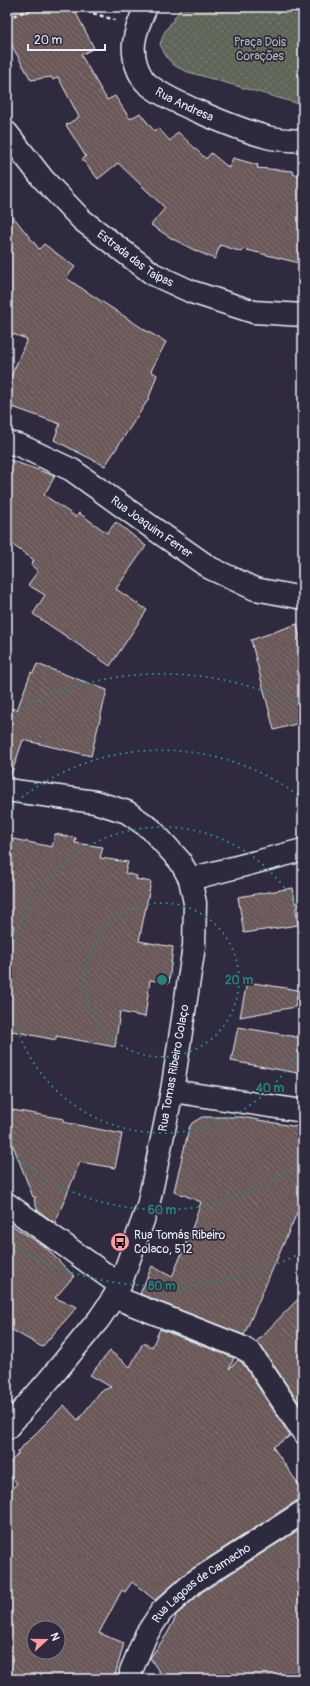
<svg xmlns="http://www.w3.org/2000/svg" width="310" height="1686" font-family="Pangolin,sans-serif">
<defs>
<pattern id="park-dots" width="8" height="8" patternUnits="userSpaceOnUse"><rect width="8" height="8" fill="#5f6659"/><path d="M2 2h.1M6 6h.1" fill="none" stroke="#767c72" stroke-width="1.8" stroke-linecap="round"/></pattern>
<pattern id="building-back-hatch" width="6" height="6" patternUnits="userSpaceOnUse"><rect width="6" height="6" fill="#6a5958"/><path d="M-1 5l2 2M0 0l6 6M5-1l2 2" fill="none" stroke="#7f7171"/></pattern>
</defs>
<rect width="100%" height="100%" fill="#2f2a3d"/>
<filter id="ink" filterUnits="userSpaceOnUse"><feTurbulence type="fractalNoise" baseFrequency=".025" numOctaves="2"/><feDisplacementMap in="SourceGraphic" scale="8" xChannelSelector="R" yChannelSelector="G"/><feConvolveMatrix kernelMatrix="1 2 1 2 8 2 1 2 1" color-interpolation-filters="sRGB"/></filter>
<g filter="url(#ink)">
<path fill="url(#park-dots)" stroke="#a4aca8" d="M182 7H303V105L188 72C171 66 167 60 160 44L164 33Z"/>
<path fill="url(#building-back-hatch)" stroke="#e8f1f8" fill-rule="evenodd" d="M7 7H73L94 48 81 55 107 100 115 96 130 119 140 113 154 131 158 128 170 141 178 132 206 159 211 153 229 168 233 158 258 165 257 168 293 171 294 175 303 174V264L243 249 242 252 220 245 215 259 194 250 171 238 151 225 165 208 118 163 98 179 82 159 86 157 66 125 79 117 58 77 53 80 51 77 31 80 7 37Z
M7 209 39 249 44 244 75 267 66 278 145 330 166 342 151 371 157 375 148 400 105 466 54 440 60 424 7 405V386L27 339 7 332Z
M7 459 55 476 44 495 76 517 79 513 107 533 116 522 146 546 116 589 147 610 110 666 33 614 45 595 28 585 38 571 31 565 34 560 7 541Z
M297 624 303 653V722L274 730 251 640Z
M37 664 107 690 91 756 23 740 10 778 7 777V707L17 710 31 672 33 673Z
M55 834 76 838 75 843 103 847 100 858 128 862 125 873 137 876 136 879 151 882 139 941 173 947 169 983 150 980 145 1017 120 1012 115 1047 56 1036V1040L7 1030V956L14 926 7 924V862L13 839 52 847Z
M293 888 298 925 244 933 238 897Z
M247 982 298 990 295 1007 240 1017Z
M238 1027 303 1038V1074L231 1061Z
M7 1109 64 1119 63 1122 122 1134 115 1168 80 1162 55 1223 38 1211 34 1200 36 1197H33L7 1130Z
M202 1117H242L303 1128V1199L244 1335 140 1294 152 1266 172 1277 194 1223 201 1202 174 1191 189 1128 192 1123Z
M7 1222 45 1247 74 1276 55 1298 77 1307 42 1347 7 1327Z
M303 1294V1409L261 1346 256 1342Z
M160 1329 234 1358 229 1369 238 1360 242 1362 290 1436 273 1447 303 1491V1500L296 1501 187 1572 155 1600 132 1582 125 1592 122 1590 99 1633 124 1643 114 1679H7V1495L17 1483 7 1474V1466L18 1454 17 1452 64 1405 78 1420 101 1391 111 1387 90 1375 110 1351 130 1367 143 1343 152 1347ZM34 1628H58V1652H34Z
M303 1527V1679H164L150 1658 167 1634 176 1617 175 1616 202 1592Z"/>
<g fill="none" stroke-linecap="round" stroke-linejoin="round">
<g stroke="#e8f1f8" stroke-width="25">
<g id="street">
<path id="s1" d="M146 7C134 32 127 54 143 79 154 97 244 131 267 137 278 140 291 140 303 141"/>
<path id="s2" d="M7 442 21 446 72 470 150 526 210 568 255 589 303 598"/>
<path d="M7 790 95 802 127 812 151 829 180 861 190 879 195 903 194 946 172 1091 148 1206 120 1285 114 1297 99 1319 48 1381 7 1428"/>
<path d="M190 879 303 850"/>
<path d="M172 1091 303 1111"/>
<path d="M7 1204 120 1285"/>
<path d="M114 1297 241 1347 251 1353 303 1432"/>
<path id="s3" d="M131 1679V1671L146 1635 161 1612 194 1582 303 1512"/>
</g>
</g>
<g stroke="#e8f1f8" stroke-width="25">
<g id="secondary">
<path id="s4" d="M7 133 43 179 82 220 153 274 192 292 254 312 303 315"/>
</g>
</g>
<path stroke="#e8f1f8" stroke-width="2.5" stroke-dasharray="4 3" stroke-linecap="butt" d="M73 7 115 20
M7 18 37 7"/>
<use href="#street" stroke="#2f2a3d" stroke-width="22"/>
<use href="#secondary" stroke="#2f2a3d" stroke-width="22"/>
</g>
</g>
<g fill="none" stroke="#25827c" stroke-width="2" stroke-dasharray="2 4">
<circle cx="162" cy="980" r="77"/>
<path d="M303 1040A153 153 0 1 1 303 920"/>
<path d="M302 1162A230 230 0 0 1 8 1151M8 809A230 230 0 0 1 302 798"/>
<path d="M301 1253A306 306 0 0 1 9 1245M9 715A306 306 0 0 1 301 707"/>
</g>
<defs>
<g id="bus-disc" transform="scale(1)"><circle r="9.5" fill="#ff9aa2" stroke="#2f2a3d"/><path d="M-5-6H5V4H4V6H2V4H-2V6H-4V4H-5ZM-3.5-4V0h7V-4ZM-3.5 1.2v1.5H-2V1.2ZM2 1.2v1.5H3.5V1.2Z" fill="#111"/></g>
</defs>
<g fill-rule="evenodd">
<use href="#bus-disc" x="120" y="1242"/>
</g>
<g text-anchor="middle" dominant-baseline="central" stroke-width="3.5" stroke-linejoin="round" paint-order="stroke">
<g font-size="12" fill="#b1b9b8" stroke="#2f2a3d">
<text x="260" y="42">Praça Dois<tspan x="260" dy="14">Corações</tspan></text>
</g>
<g font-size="12" fill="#e8f1f8" stroke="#2f2a3d">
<text stroke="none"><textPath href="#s1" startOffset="125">Rua Andresa</textPath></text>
<text stroke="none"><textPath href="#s4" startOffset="181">Estrada das Taipas</textPath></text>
<text stroke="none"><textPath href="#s2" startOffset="169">Rua Joaquim Ferrer</textPath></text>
<text transform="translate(174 1068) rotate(-80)">Rua Tomas Ribeiro Colaço</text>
<text stroke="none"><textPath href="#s3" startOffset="124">Rua Lagoas de Camacho</textPath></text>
</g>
<g font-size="12" fill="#e8f1f8" stroke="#2f2a3d" text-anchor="start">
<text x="134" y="1235">Rua Tomás Ribeiro<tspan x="134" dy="14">Colaco, 512</tspan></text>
</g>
</g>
<circle cx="162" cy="980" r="6" fill="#25827c" stroke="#2f2a3d" stroke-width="2"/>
<g font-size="12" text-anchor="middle" font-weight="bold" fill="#25827c" stroke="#2f2a3d" stroke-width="3.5" stroke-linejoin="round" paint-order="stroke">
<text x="239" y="984">20 m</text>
<text x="270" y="1092">40 m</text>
<text x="162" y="1214">60 m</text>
<text x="162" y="1290">80 m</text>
</g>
<rect width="310" height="1686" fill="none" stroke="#2f2a3d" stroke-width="24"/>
<rect x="12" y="12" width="286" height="1662" fill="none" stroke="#e8f1f8" stroke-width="1.5" filter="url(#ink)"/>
<g transform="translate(46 1640) rotate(69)"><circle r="19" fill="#2f2a3d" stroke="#797a88"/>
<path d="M0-3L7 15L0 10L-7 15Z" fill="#ff9aa2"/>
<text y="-6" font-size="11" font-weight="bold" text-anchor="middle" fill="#e8f1f8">N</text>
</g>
<path d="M28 44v6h77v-6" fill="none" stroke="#e8f1f8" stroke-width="2"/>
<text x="34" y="44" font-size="12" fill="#e8f1f8" stroke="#2f2a3d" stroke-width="3" paint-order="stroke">20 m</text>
</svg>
